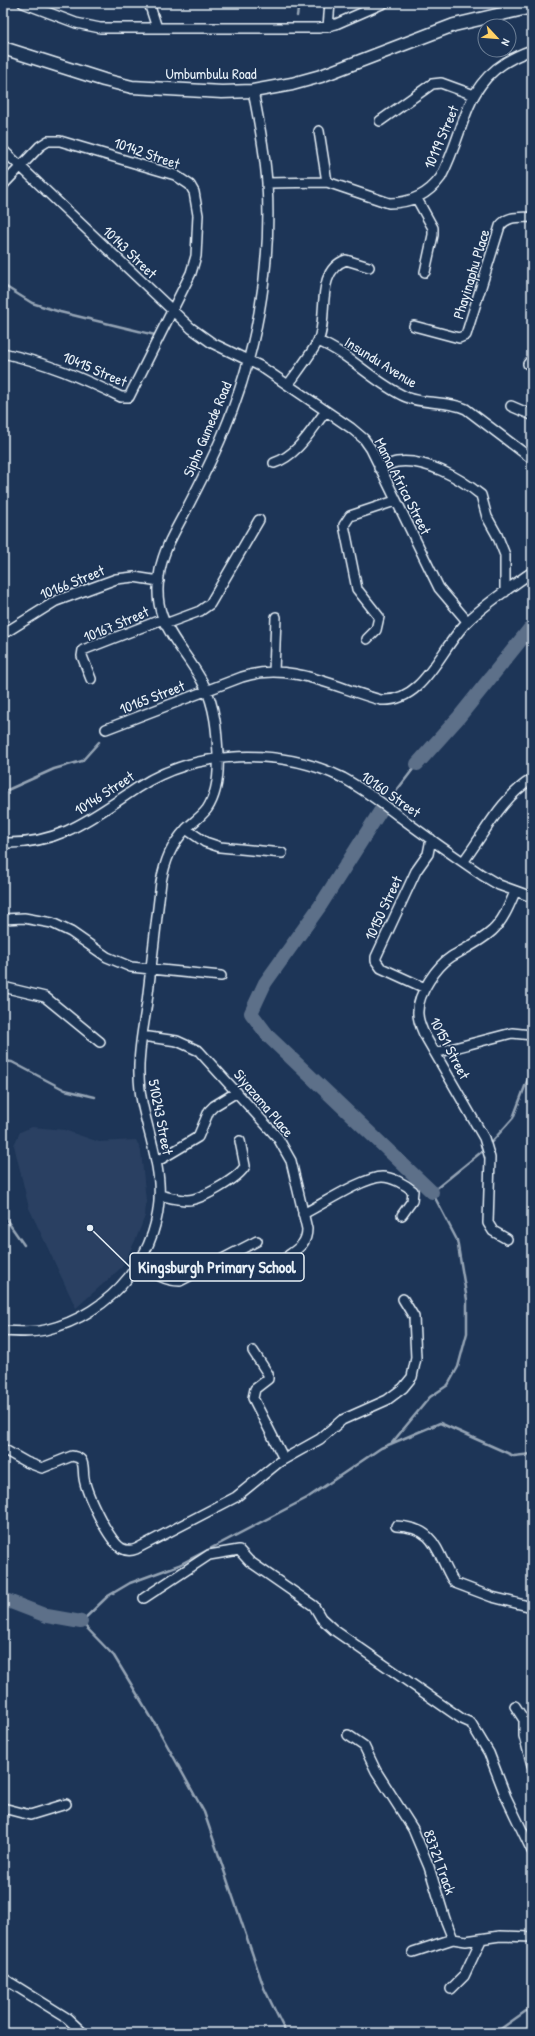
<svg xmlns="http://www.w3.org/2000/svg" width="535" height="2036" font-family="'Patrick Hand',sans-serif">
<rect width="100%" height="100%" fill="#1d3557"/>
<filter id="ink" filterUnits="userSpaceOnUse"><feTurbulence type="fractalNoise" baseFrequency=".025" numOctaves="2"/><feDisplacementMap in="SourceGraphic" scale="8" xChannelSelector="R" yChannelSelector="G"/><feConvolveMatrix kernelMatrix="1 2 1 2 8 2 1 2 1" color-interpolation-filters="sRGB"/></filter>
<g filter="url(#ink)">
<path fill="#2a4162" d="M32 1127 64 1130 99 1142 136 1140 141 1151 146 1201 145 1216 136 1239 122 1267 76 1308 29 1208 14 1145 20 1132Z"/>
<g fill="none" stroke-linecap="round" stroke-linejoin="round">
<path stroke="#95a4b5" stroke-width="2.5" d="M297 16 299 3
M3 285 32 303 60 312 155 335
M3 792 54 769 82 761 99 742
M391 798 417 764
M3 1061 12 1062 65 1090 95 1097
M488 1146 513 1118 532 1068
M3 1215 24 1245
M391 1444 430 1397 448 1385 458 1367 467 1333V1300L457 1240 432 1192 485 1149
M286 2033 264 1988 204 1812 157 1727 114 1656 81 1622 108 1596 130 1583 179 1565 307 1498 381 1448 440 1423 514 1456 532 1454
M495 2033 526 2011H532"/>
<path stroke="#5d7089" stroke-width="14" d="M417 764 459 717 532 626
M381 810 320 906 265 983 251 1013 269 1037 432 1192
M3 1599 47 1616 81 1622"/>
<g stroke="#e8f1f8" stroke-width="12">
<path id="minor" d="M23 3 76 23 100 28H319L336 24 384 3
M149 3 157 28
M505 3 508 12
M328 27 330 3
M380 121 432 84 441 83 474 95
M319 131 327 182
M3 150 191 328 212 343 260 366 351 428 364 439 371 449 439 588 467 621
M267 183 327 182 389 203C411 203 428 195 441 177 470 121 462 74 532 50
M3 185 40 146 48 141H60L175 175 190 185 194 192 198 215 196 256 191 273 129 397H121C80 377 47 363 3 353
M417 199 433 228V235L425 272
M414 326 459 338 466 335 500 226C508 215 520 218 532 217
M318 341C350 354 374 383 406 397 425 405 447 400 466 409L532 459
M528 364 532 359
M288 385C298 371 310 356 318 341 329 318 314 271 346 260L369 267
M511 406 532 415
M274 463C298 455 311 430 326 411
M379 468C385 466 391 463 397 462 425 458 460 478 481 495L487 517 497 535 505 555V592
M165 624 200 611 210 604 259 520
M3 634 56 601 116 579 134 577 159 581
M367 639 376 630 379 617 357 589 344 525 350 516 395 501
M274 672 276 617
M91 679 82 656 83 650 163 619
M106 729 242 677C291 661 335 688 381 700 425 703 441 646 469 620 488 602 511 587 532 572
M186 829 205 842 220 847 282 853
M3 843C60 845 93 817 137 788 196 749 280 747 343 778 363 789 382 803 400 817 427 837 454 856 482 875L499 885 532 897
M463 862C485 833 500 799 532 779
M3 919 24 918 52 923 71 932 107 957 131 967 221 976
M3 987 45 997 100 1042
M425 988 381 968 376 961V957L416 871 428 854 431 839
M142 1036 177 1041 199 1051 278 1138 291 1161 307 1229C307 1243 299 1248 289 1255
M435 1053 512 1033 532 1035
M156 1162 198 1137 209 1111 214 1106 237 1092
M159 1195C168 1197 178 1200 187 1200 201 1200 239 1178 245 1166L240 1141
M303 1214C321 1205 364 1177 382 1177 392 1177 405 1184 413 1191L412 1201 402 1215
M507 1239 493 1231 488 1223 490 1158 484 1138 424 1034C421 1027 417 1019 418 1011 418 993 437 966 451 957 464 949 480 942 492 931 503 921 509 906 515 892
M140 1263C153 1272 163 1281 180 1281L257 1241
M3 1331C17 1332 31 1333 45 1330 111 1315 164 1253 159 1183 157 1146 139 1111 139 1074 138 1050 144 1025 147 1002 152 962 156 922 161 882 165 861 171 845 186 829 193 822 201 817 207 809 217 794 219 773 218 755 217 732 215 706 204 685 183 643 149 625 160 570 164 549 175 531 185 512 198 487 211 462 222 436 256 357 272 269 267 183 265 152 259 121 253 91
M253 1351 268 1374V1379L255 1389 253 1398 284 1459
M3 1449 26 1462 42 1468 72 1456C76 1457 81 1458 82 1462 84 1467 83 1473 84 1478 86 1493 108 1539 121 1548 126 1551 131 1551 136 1549L236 1497 279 1462 320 1439 342 1420 387 1400 403 1388 412 1377 416 1358 414 1317 403 1299
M396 1526C436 1527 436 1551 452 1579L455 1583 492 1597 532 1607
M144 1598 209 1555 239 1550 249 1561 314 1606 321 1618 334 1630 462 1719 471 1723 489 1753 506 1797 532 1851
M515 1706 524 1720V1736L532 1765
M348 1735 364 1746 376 1771 413 1829 429 1867 445 1919 453 1939 466 1941 500 1936 532 1937
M3 1808 30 1815 66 1804
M413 1952 453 1939
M3 1978 67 2018 83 2033
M451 1989 464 1976 481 1940"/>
</g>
<g stroke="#e8f1f8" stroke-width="15">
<path id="major" d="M3 48 104 80 132 87 222 92 253 91 292 84 321 76 454 25 532 7"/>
</g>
<use href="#minor" stroke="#1d3557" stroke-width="9"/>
<use href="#major" stroke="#1d3557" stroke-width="12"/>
</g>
</g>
<g text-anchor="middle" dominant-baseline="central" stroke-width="3" stroke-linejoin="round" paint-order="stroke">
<g font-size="15" fill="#e8f1f8" stroke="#1d3557">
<text x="211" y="73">Umbumbulu Road</text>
<text transform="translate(441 137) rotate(-67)">10119 Street</text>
<text transform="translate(147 153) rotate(19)">10142 Street</text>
<text transform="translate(130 252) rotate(44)">10143 Street</text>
<text transform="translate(471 274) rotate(-73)">Phayinaphu Place</text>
<text transform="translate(381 362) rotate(32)">Insundu Avenue</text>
<text transform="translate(95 369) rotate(23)">10415 Street</text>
<text transform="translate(207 429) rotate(-67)">Sipho Gumede Road</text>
<text transform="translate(403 486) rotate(63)">Mama Africa Street</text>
<text transform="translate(72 582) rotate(-22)">10166 Street</text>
<text transform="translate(116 624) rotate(-23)">10167 Street</text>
<text transform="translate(152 697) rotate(-21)">10165 Street</text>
<text transform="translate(104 793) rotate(-33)">10146 Street</text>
<text transform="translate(391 794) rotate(35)">10160 Street</text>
<text transform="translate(383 908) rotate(-65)">10150 Street</text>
<text transform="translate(450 1048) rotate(62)">10151 Street</text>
<text transform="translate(264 1103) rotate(50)">Siyazama Place</text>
<text transform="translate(161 1117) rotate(79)">510243 Street</text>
<text transform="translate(440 1862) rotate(70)">83721 Track</text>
</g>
</g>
<path fill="none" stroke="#e8f1f8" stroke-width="1.5" d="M90 1228L130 1267"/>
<circle fill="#e8f1f8" stroke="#1d3557" stroke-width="1.5" cx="90" cy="1228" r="4"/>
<rect fill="#1d3557" stroke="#e8f1f8" stroke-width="1.5" x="130" y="1253" width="174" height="28" rx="4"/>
<g font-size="16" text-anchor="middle" font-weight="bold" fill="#e8f1f8">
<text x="217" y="1273">Kingsburgh Primary School</text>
</g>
<rect width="535" height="2036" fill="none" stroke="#1d3557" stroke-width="16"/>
<rect x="8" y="8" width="519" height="2020" fill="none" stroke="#e8f1f8" stroke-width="1.5" filter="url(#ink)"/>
<g transform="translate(497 38) rotate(116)"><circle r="19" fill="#1d3557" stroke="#6e8097"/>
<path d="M0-3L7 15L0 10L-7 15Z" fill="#ffd166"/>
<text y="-6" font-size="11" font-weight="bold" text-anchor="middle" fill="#e8f1f8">N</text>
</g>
</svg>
